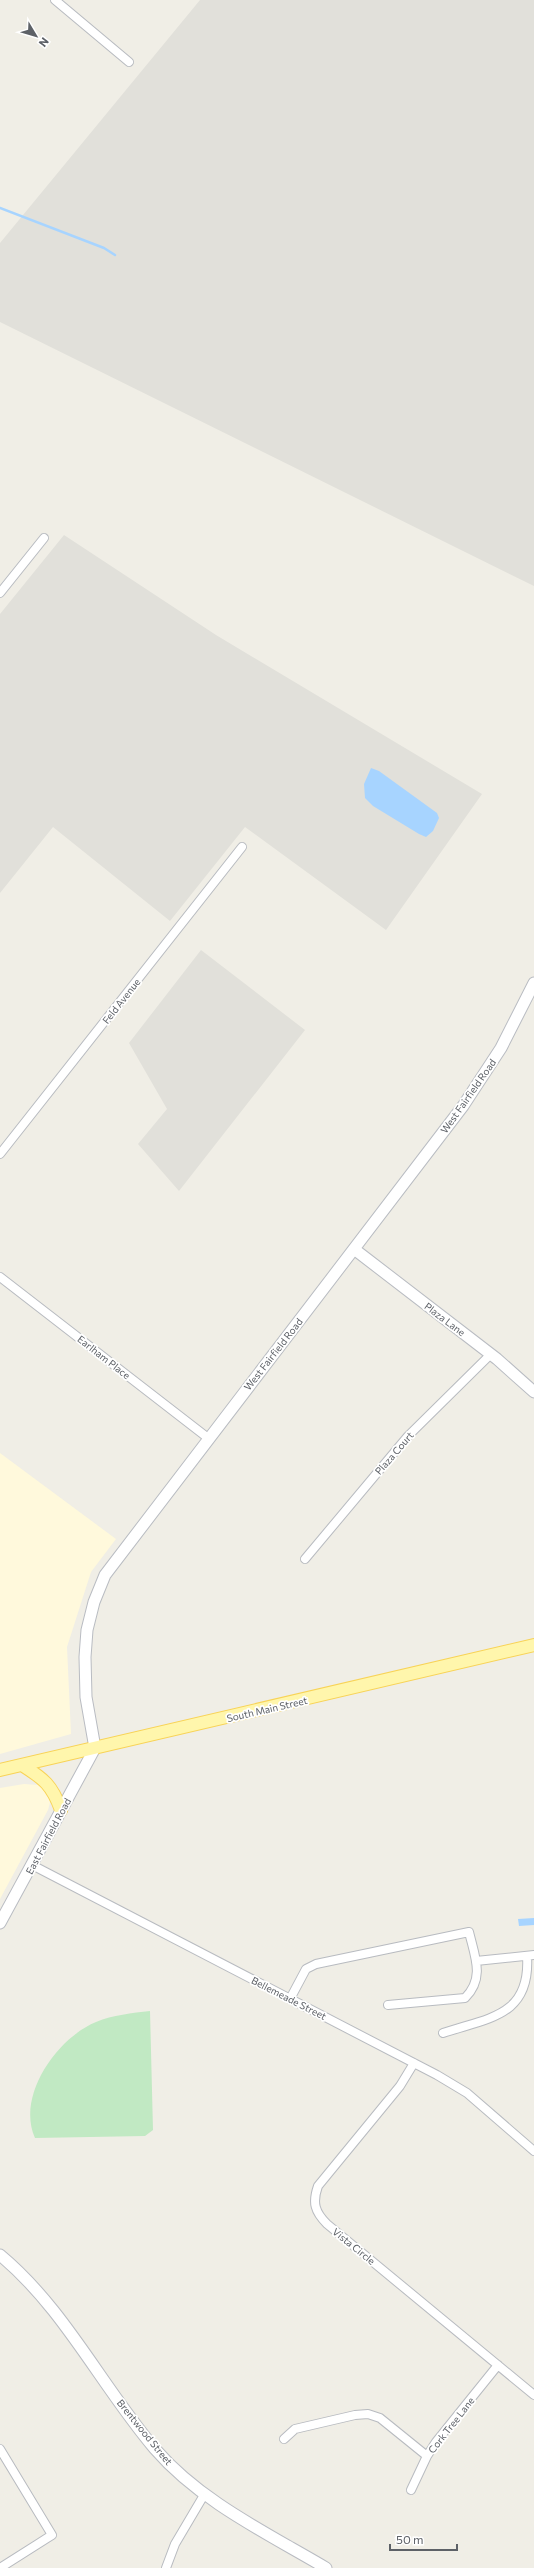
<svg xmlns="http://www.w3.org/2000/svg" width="534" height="2568" font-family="Commissioner,sans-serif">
<rect width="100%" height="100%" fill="#f0eee6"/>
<path fill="#fff9dc" d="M0 1453 116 1539 91 1572 67 1647 71 1734 0 1754Z
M24 1784 38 1785 48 1790 51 1799 48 1810 0 1899V1788Z"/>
<path fill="#e1e0da" d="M200 0H534V586L0 322V243Z
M64 535 216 635 482 794 386 930 245 827 170 921 53 827 0 893V614Z
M201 950 305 1030 179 1191 138 1144 167 1109 129 1043Z"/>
<path fill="#c1e9c3" d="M150 2011 153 2130 145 2136 35 2138C16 2096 57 2038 96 2022 113 2015 132 2013 150 2011Z"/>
<path fill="#a7d4ff" d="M371 768 379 771 437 813 439 818 433 831 426 837 419 834 373 806 365 798 364 784Z
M534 1918V1925L519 1926 518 1919Z"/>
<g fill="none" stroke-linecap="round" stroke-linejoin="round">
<path stroke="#a7d4ff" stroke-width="2.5" d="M0 208 104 248 115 255"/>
<g stroke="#b8bbc0" stroke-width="10">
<path id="street" d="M55 0 129 62
M0 593 44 538
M0 1154 242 847
M0 1277 208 1438
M305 1559 408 1436 491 1354
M32 1865 437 2075 467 2093 534 2151
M476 1961 534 1955
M290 1999 306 1969 316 1964 469 1932C475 1957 485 1978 465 1998L388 2005
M443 2033C487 2018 531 2017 527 1956
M414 2063 400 2086 318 2186C312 2203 315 2212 327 2224L534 2395
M284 2439 295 2429 355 2415 368 2414 380 2418 427 2456
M0 2449 52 2535 0 2568
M411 2490 427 2456 436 2442 498 2365
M166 2568 175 2544 204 2495"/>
</g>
<g stroke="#b9bcc2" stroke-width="13">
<path id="secondary" d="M354 1249 497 1359 534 1392
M0 1923 95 1748 86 1697 85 1657 87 1630 94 1602 105 1575 463 1106 501 1048 534 983
M0 2255C64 2308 102 2387 155 2449 201 2502 267 2533 326 2568"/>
</g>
<g stroke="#f8d357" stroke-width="14">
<path id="primary" d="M22 1765C44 1779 52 1785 61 1810
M0 1770 534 1645"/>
</g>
<use href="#street" stroke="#fff" stroke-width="8"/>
<use href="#secondary" stroke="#fff" stroke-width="11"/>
<use href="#primary" stroke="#fff6ac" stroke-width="12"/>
</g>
<g text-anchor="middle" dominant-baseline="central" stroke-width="3.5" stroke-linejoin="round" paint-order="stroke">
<g font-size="10" fill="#5d6167" stroke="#fff">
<text transform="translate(121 1001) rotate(-52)">Feld Avenue</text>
<text transform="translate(468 1096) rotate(-55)">West Fairfield Road</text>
<text transform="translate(445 1319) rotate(37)">Plaza Lane</text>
<text transform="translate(273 1354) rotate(-52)">West Fairfield Road</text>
<text transform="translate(104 1357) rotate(38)">Earlham Place</text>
<text transform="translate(394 1453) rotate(-49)">Plaza Court</text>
<text transform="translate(267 1709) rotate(-13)">South Main Street</text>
<text transform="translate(48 1836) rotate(-62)">East Fairfield Road</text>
<text transform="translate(289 1998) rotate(27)">Bellemeade Street</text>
<text transform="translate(354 2246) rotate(39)">Vista Circle</text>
<text transform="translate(451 2425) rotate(-52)">Cork Tree Lane</text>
<text transform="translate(145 2432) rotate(51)">Brentwood Street</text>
</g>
</g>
<g transform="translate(36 36) rotate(128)" stroke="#ffffff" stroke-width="3" paint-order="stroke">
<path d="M0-3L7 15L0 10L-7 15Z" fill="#5d6167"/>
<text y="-6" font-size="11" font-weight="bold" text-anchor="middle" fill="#5d6167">N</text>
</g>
<path d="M390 2544v6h67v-6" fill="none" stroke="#5d6167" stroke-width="2"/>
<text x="396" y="2544" font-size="12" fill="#5d6167" stroke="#ffffff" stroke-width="3" paint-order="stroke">50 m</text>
</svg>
